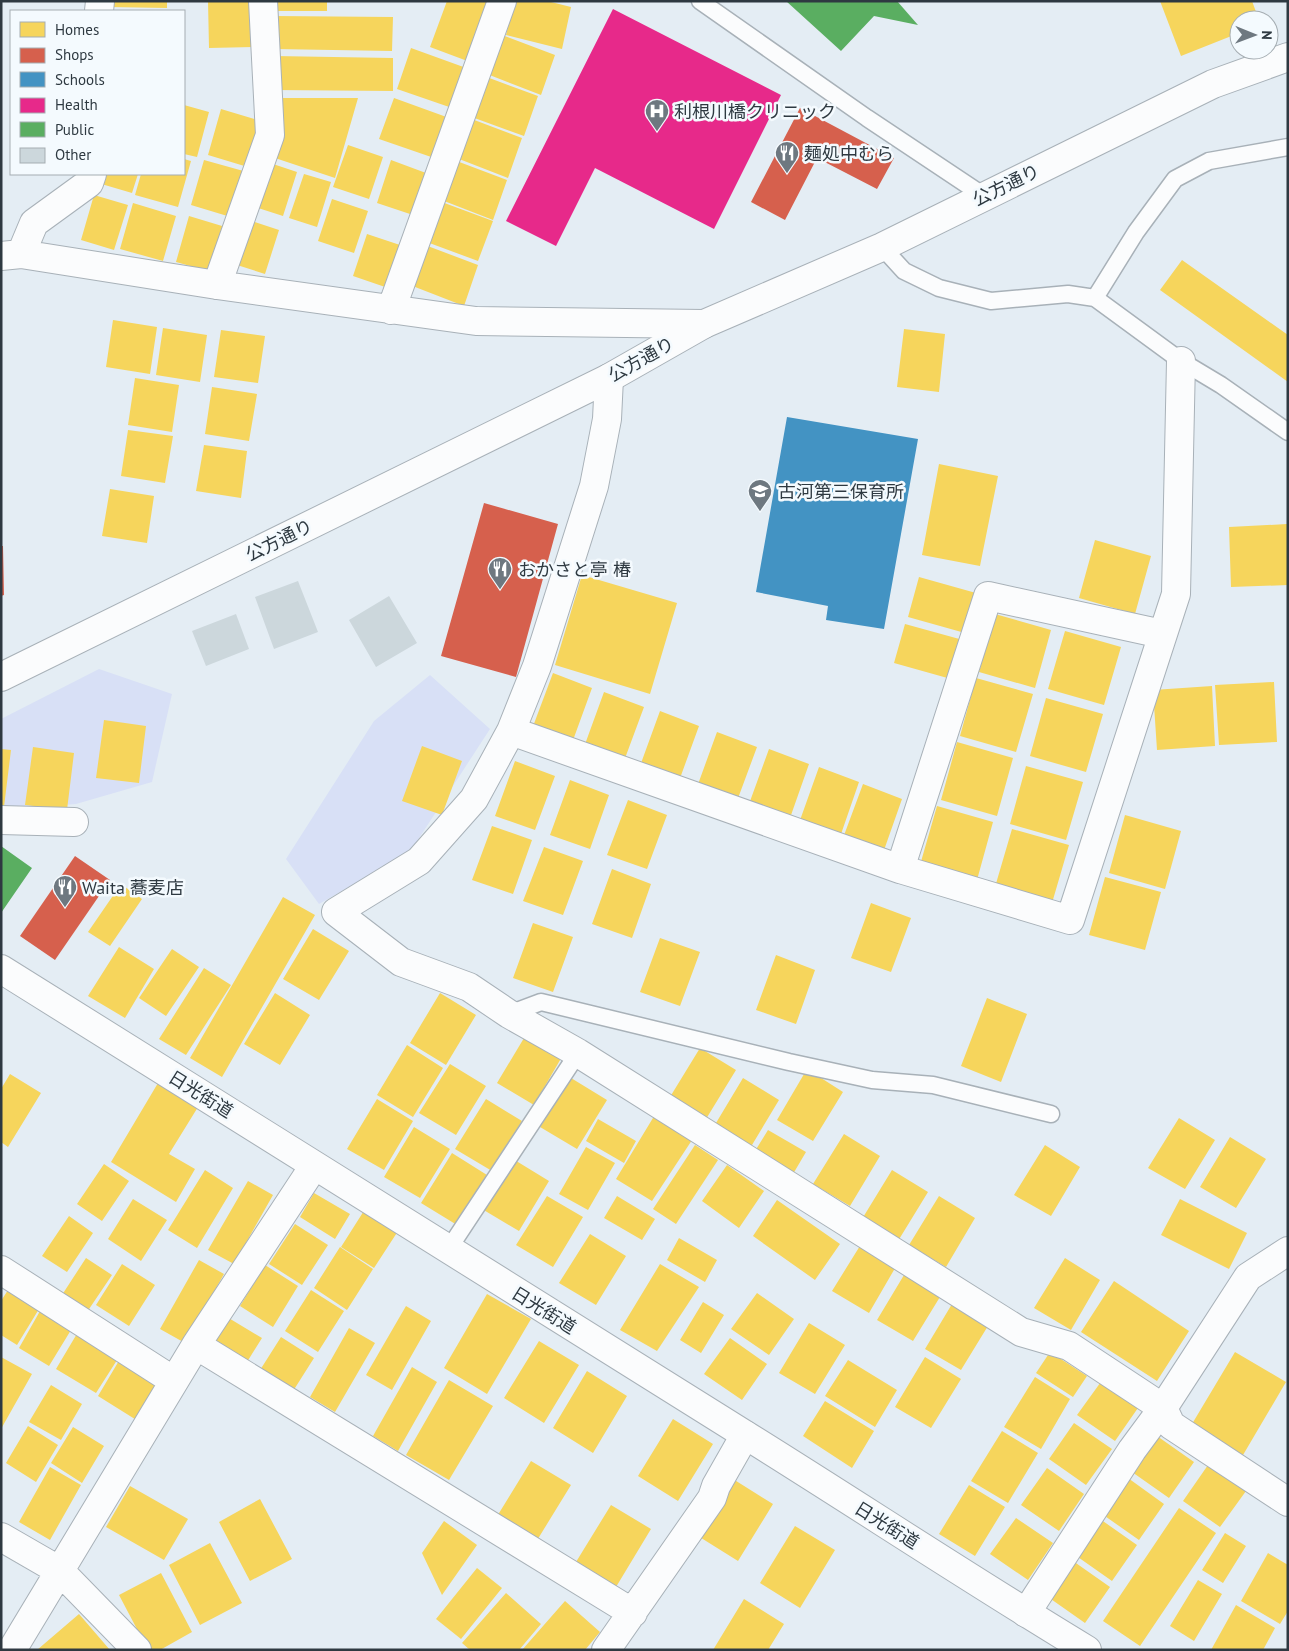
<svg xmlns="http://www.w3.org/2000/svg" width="1289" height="1651" font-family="'PT Sans','Noto Sans JP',sans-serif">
<rect width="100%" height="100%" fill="#e4edf4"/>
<path fill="#d8e0f6" d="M99 669 172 694 152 782 76 804 1 810V719Z
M430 675 490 729 410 852 319 904 286 859 374 721Z"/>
<path fill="#f6d55c" d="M109 1H167V8L109 7Z
M208 1H252L253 47 209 48Z
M269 1H327V11H269Z
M447 1H484L491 4 470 62 430 47Z
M514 1H547L571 7 562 49 506 35Z
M1160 1H1252L1259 20H1239V33L1181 56Z
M274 16 393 17 392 51 274 49Z
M502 35 555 55 541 95 487 74Z
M411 48 469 69 455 109 397 89Z
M274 56 393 58V91L273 90Z
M484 76 538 96 524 136 469 116Z
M281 98H358L335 178 272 157Z
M394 98 452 119 437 159 379 139Z
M184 105 209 112 197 157 184 154Z
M221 109 264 122 251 168 208 155Z
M469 118 522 138 508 178 454 157Z
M348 145 383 157 369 199 333 187Z
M184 159 191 161 178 207 135 195 141 174H184Z
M204 160 247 172 234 218 191 205Z
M391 160 426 173 413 215 377 203Z
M454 160 507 180 493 220 439 199Z
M270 163 297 172 283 216 255 207Z
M101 174H138L132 193 98 183Z
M304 174 331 182 317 227 289 218Z
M94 195 128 205 114 250 81 240Z
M332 199 368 211 354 253 318 241Z
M439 201 493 221 478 261 424 241Z
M133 203 176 216 163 261 120 249Z
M189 216 232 229 219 274 176 262Z
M252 221 279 230 265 274 237 265Z
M367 234 403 246 388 288 353 276Z
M425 245 478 265 464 306 410 285Z
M1182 260 1288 335V382L1160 290Z
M113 320 157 327 150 374 106 367Z
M163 328 207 335 200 382 156 375Z
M904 329 945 334 939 392 897 387Z
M221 330 265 336 258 383 214 377Z
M135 378 179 385 172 432 128 425Z
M212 387 257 394 249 441 205 434Z
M128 430 173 436 165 483 121 476Z
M204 445 247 451 241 498 196 491Z
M939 464 998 476 980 566 922 555Z
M110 489 154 496 147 543 102 536Z
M1287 524 1288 585 1231 587 1229 527Z
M1095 540 1151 556 1135 614 1079 598Z
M582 575 677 603 650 694 555 665Z
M919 577 976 593 965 633 908 617Z
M995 614 1051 630 1035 688 979 672Z
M905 624 963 640 951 679 894 663Z
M1065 631 1121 647 1104 705 1048 689Z
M553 673 592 688 572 743 532 729Z
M976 678 1033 694 1016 752 960 736Z
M1274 682 1277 742 1219 745 1215 685Z
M1212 686 1215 746 1157 750 1153 690Z
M604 692 644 707 624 761 584 747Z
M1046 698 1103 714 1086 772 1030 756Z
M660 711 699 726 679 781 640 766Z
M104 720 146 726 139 783 96 778Z
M717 732 757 747 737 801 697 787Z
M957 742 1013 758 997 816 941 800Z
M422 746 462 761 442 815 402 801Z
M33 747 74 753 67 810 25 805Z
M1 749 11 750 4 807H1Z
M769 749 809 764 790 818 749 804Z
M515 761 555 776 535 830 495 816Z
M1026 766 1083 782 1066 840 1010 824Z
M819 767 859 782 840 837 799 823Z
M570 780 609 795 590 849 550 835Z
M863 784 902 799 883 853 843 838Z
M628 800 667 815 647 869 607 855Z
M937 806 993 822 977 880 920 865Z
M1125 815 1181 831 1165 889 1109 873Z
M492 826 532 840 513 894 472 880Z
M1012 829 1069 845 1052 903 995 887Z
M544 847 583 861 563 915 523 901Z
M612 869 651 884 632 938 592 924Z
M1105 877 1161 892 1145 950 1089 935Z
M121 884 142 899 110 946 88 932Z
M283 897 315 915 222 1077 190 1058Z
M871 903 911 918 891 972 851 958Z
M533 923 573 937 553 992 513 978Z
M313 929 349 951 319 1000 283 979Z
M660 938 700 952 680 1006 640 992Z
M119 947 154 969 125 1018 88 996Z
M172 949 199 967 166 1016 139 998Z
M776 955 815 970 796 1024 756 1010Z
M204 968 231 985 186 1055 159 1039Z
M275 993 310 1015 280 1065 244 1044Z
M440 993 476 1015 446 1065 410 1043Z
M987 998 1027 1014 1001 1082 961 1066Z
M527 1033 563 1055 534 1105 497 1083Z
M407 1045 443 1068 413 1117 377 1095Z
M700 1048 736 1070 706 1119 670 1097Z
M450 1064 486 1086 456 1135 419 1113Z
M807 1069 843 1092 813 1141 777 1120Z
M10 1074 41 1093 8 1147 1 1142V1089Z
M571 1078 607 1100 577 1149 540 1127Z
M743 1078 779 1100 749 1150 713 1128Z
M158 1083 198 1107 169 1154 195 1169 176 1202 111 1162Z
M377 1099 413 1121 384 1170 347 1149Z
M486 1099 522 1121 492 1171 455 1149Z
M656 1113 694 1137 652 1201 616 1179Z
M1179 1118 1215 1140 1185 1189 1148 1168Z
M598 1119 636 1141 624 1163 586 1141Z
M414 1127 450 1149 420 1198 384 1177Z
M768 1130 806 1152 793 1174 755 1151Z
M844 1134 880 1156 850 1206 813 1184Z
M1230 1137 1266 1159 1236 1208 1200 1187Z
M695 1145 718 1160 676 1224 653 1209Z
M1045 1145 1080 1167 1051 1216 1014 1195Z
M586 1147 615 1163 588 1210 559 1194Z
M452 1153 487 1175 457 1225 421 1203Z
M513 1159 549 1181 519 1231 482 1209Z
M104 1164 129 1181 102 1221 77 1204Z
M727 1165 764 1191 739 1228 702 1201Z
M205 1170 233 1188 197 1248 168 1230Z
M892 1170 928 1192 898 1241 862 1219Z
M248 1181 273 1195 234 1264 208 1250Z
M314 1193 350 1214 335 1239 300 1217Z
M547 1196 583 1217 553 1267 516 1245Z
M617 1196 655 1219 642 1240 604 1218Z
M939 1196 975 1218 946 1267 909 1245Z
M133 1199 167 1220 141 1261 108 1239Z
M1180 1199 1247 1233 1229 1269 1161 1235Z
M777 1200 840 1244 815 1280 753 1236Z
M367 1206 400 1228 374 1268 341 1247Z
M69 1216 93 1233 67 1272 42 1256Z
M295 1224 328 1245 302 1285 269 1264Z
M590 1234 626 1256 596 1305 559 1283Z
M679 1238 717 1260 705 1282 667 1260Z
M863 1241 898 1263 869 1313 832 1291Z
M340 1247 373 1269 347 1310 314 1288Z
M86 1258 112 1275 85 1315 60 1298Z
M1065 1258 1100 1280 1071 1330 1034 1308Z
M199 1260 224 1274 185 1343 160 1329Z
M122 1264 155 1285 129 1326 96 1305Z
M660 1264 699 1287 657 1351 620 1330Z
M265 1265 298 1286 273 1327 240 1306Z
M907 1270 943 1292 913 1341 877 1320Z
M1114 1281 1189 1331 1157 1381 1081 1332Z
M8 1290 39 1309 17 1345 1 1335V1301Z
M311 1290 344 1311 318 1352 285 1331Z
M757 1293 794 1319 769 1355 731 1329Z
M487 1294 531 1319 487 1394 444 1368Z
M955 1299 991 1321 961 1370 925 1349Z
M703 1302 724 1315 701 1353 680 1340Z
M406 1306 431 1321 392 1390 366 1375Z
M40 1311 71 1330 49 1366 19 1348Z
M227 1317 262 1338 247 1362 213 1341Z
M809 1323 845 1345 815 1394 779 1373Z
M349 1328 375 1343 335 1412 310 1397Z
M78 1332 119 1357 96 1393 56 1369Z
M281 1337 314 1358 288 1399 255 1378Z
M730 1338 767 1364 742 1400 704 1374Z
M539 1341 579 1365 544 1423 504 1398Z
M1050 1352 1087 1376 1073 1397 1036 1373Z
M1235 1352 1286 1382 1243 1455 1192 1424Z
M1 1357 32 1374 1 1429Z
M925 1357 961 1379 931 1428 895 1407Z
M120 1359 161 1384 138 1421 98 1396Z
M848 1360 897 1390 875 1427 825 1396Z
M412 1367 437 1382 398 1451 373 1436Z
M587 1371 627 1396 593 1453 553 1428Z
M1035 1377 1070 1399 1041 1449 1004 1427Z
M1103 1379 1140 1405 1115 1441 1077 1415Z
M449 1380 493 1406 449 1480 406 1455Z
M51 1385 82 1404 61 1440 29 1422Z
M825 1401 874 1431 852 1468 803 1436Z
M673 1419 713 1444 678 1501 638 1476Z
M1074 1423 1112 1449 1086 1485 1049 1459Z
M28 1426 58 1445 36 1482 6 1463Z
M73 1427 104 1446 82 1483 51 1463Z
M1002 1431 1038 1453 1008 1503 971 1481Z
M1157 1436 1194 1462 1169 1498 1132 1472Z
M531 1461 571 1485 536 1542 496 1518Z
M1208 1465 1246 1491 1220 1527 1183 1501Z
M50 1467 81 1485 50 1540 19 1522Z
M1047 1468 1084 1494 1059 1531 1021 1505Z
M1128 1478 1164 1504 1139 1540 1102 1514Z
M733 1479 773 1504 738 1561 698 1536Z
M969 1485 1005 1507 975 1556 939 1534Z
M130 1486 188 1519 164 1560 106 1527Z
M260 1499 292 1559 250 1581 219 1522Z
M611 1505 651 1529 616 1587 576 1562Z
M1179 1508 1216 1533 1140 1646 1103 1621Z
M1016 1518 1053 1543 1028 1580 990 1554Z
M1100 1519 1137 1545 1112 1581 1075 1555Z
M444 1521 477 1545 442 1595 422 1553Z
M795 1526 835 1550 800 1608 760 1583Z
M1225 1533 1246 1546 1223 1583 1202 1570Z
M210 1543 242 1603 200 1625 169 1565Z
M1268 1553 1288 1565V1611L1280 1624 1241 1601Z
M1073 1561 1110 1587 1085 1623 1048 1597Z
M477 1568 502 1588 461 1639 436 1619Z
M161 1573 192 1632 160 1650H148L119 1595Z
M1198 1580 1222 1594 1194 1641 1170 1626Z
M506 1593 541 1624 519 1650H470L462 1643Z
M744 1599 784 1624 768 1650H713Z
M565 1601 600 1632 585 1650H522Z
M1236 1605 1275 1628 1263 1650H1211Z
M79 1614 110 1650H37Z"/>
<path fill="#d6604d" d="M800 108 894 158 877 189 817 158 785 220 751 202Z
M484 503 558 524 516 677 441 656Z
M1 546H3L4 595 1 596Z
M75 856 110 880 55 960 20 936Z"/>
<path fill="#4393c3" d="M787 417 918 439 884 629 826 620 828 606 756 592Z"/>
<path fill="#e7298a" d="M613 9 781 95 714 229 595 168 556 246 506 221Z"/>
<path fill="#5aae61" d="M786 1H897L918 25 874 16 841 51Z
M1 846 32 868 1 913Z"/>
<path fill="#ccd7dc" d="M298 581 318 632 274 649 255 597Z
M389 596 417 643 376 667 349 620Z
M236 614 249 649 206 666 192 631Z"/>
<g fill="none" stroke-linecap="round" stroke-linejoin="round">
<g stroke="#a8b1b8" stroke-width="19">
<path id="service" d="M700 1 867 118 984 196
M882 247 904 271 939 288 991 301 1068 294 1095 298 1181 361 1221 385 1288 432
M1095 298 1136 232 1175 179 1209 161 1288 147
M509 1014 541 1002 789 1062 872 1080 933 1085 1051 1114
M448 1250 578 1053"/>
</g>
<g stroke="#a8b1b8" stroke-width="30">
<path id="minor" d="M99 11 100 1
M21 254 34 223 89 183 92 174
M1 256 21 254 217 285 476 321 704 324
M217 285 270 135 263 1
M391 310 502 1
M609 378 607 419 594 486 537 666 511 731 900 869
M1162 634 988 596 900 869 1070 920 1176 594 1181 361
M511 731 474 799 419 861 336 912 401 962 469 987 509 1014 578 1053 1021 1332 1069 1346 1163 1408 1171 1425 1288 1502
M1 820 74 822
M1 1270 174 1381
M196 1345 633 1613
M1 1537 60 1571 137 1650
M1026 1613 1132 1450 1163 1408 1248 1277 1288 1251
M12 1650 196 1345 314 1166
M606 1650 712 1498 716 1486 745 1435"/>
</g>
<g stroke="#a8b1b8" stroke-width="30">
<path id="tertiary" d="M1 677 609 378 704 324 882 247 1213 84 1288 57"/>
</g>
<g stroke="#a8b1b8" stroke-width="30">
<path id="secondary" d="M1 969C248 1124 496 1279 744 1434 858 1505 971 1580 1087 1650"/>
</g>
<use href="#service" stroke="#fbfcfd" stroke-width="16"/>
<use href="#minor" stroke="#fbfcfd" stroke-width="28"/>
<use href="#tertiary" stroke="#fbfcfd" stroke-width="28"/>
<use href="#secondary" stroke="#fbfcfd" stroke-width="28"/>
</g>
<defs>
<g id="hospital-pin" transform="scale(1.25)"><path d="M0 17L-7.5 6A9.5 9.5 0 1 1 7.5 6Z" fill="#6e7880" stroke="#f4fafe"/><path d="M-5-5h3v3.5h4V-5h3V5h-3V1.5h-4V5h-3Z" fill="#fff"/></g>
<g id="restaurant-pin" transform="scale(1.25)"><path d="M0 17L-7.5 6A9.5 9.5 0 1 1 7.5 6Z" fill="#6e7880" stroke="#f4fafe"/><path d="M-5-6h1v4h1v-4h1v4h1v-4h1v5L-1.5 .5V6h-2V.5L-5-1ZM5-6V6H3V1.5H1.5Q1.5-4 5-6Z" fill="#fff"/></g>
<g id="school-pin" transform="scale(1.25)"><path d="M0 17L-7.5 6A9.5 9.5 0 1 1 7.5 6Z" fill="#6e7880" stroke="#f4fafe"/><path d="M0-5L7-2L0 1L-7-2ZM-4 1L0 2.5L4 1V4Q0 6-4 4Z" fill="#fff"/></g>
</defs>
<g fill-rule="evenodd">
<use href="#hospital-pin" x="657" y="111"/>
<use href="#restaurant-pin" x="787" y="153"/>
<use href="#school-pin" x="760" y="491"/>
<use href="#restaurant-pin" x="500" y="569"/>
<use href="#restaurant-pin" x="65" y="887"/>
</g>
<g text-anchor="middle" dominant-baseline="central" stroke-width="5" stroke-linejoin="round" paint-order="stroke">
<g font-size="18" fill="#2e3941" stroke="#f4fafe" text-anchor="start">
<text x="674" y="111">利根川橋クリニック</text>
<text x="804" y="153">麺処中むら</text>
<text x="778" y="491">古河第三保育所</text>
<text x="518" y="569">おかさと亭 椿</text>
<text x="82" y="887">Waita 蕎麦店</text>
</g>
<g font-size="18" fill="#2e3941" stroke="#f4fafe">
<text transform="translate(1006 185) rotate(-26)">公方通り</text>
<text transform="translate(641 359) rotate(-29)">公方通り</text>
<text transform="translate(279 540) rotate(-26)">公方通り</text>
<text transform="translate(201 1094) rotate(32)">日光街道</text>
<text transform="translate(544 1310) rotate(32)">日光街道</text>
<text transform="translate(887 1525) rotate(32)">日光街道</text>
</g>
</g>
<rect width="1289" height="1651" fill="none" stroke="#2e3941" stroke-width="5"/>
<rect x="10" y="10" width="175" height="165" fill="#f4fafe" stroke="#a5adb2"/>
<rect x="20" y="22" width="25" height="15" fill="#f6d55c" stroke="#a5adb2"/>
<text x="55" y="35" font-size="15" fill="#2e3941">Homes</text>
<rect x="20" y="48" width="25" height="15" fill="#d6604d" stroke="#a5adb2"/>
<text x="55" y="60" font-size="15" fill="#2e3941">Shops</text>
<rect x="20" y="72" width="25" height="15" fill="#4393c3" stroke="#a5adb2"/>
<text x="55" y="85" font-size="15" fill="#2e3941">Schools</text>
<rect x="20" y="98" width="25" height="15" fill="#e7298a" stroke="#a5adb2"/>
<text x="55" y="110" font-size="15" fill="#2e3941">Health</text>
<rect x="20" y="122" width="25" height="15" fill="#5aae61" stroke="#a5adb2"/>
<text x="55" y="135" font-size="15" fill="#2e3941">Public</text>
<rect x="20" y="148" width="25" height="15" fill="#ccd7dc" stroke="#a5adb2"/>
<text x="55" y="160" font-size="15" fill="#2e3941">Other</text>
<g transform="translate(1254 35) rotate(91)"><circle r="24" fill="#f4fafe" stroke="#a5adb2"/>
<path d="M0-4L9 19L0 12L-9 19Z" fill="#6e7880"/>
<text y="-8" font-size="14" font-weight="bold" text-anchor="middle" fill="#2e3941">N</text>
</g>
</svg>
